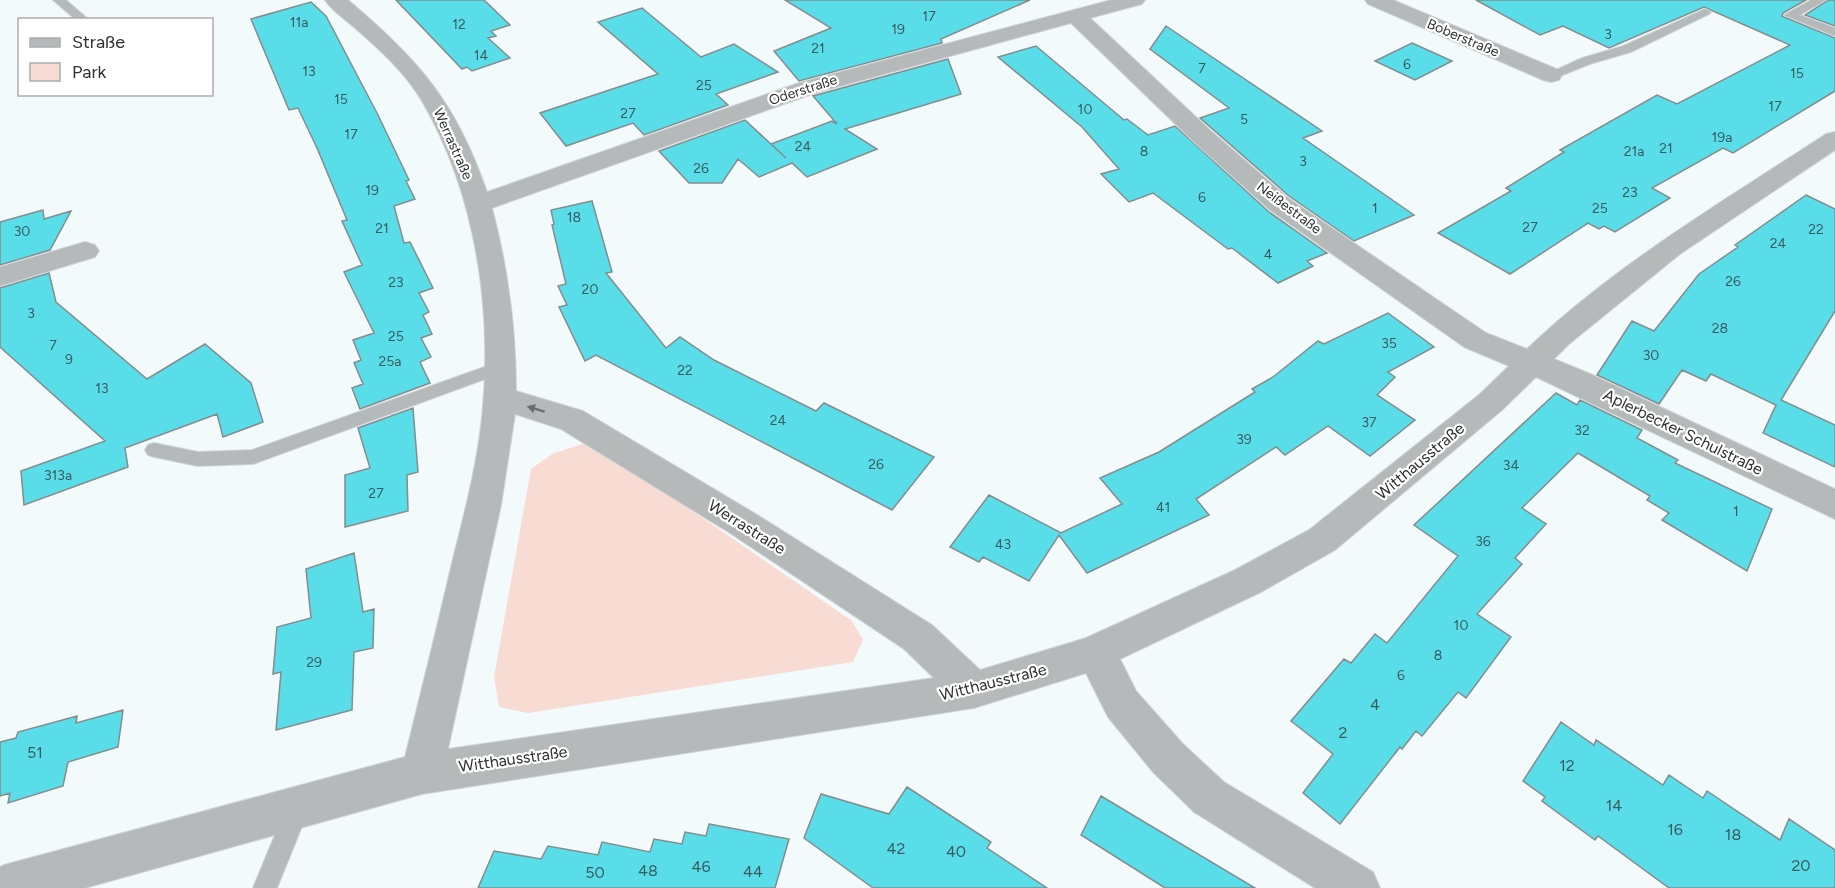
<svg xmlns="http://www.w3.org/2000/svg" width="1835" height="888" font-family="Figtree,sans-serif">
<rect width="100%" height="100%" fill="#f2fafb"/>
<path fill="#f8dbd2" d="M585 443 613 456 852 621 863 640 853 662 528 713 499 707 494 677 531 469 552 454Z"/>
<path fill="#59dee9" stroke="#858c8d" stroke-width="1.5" d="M396 0H484L510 25 491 31 496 36 488 38 510 58 472 71 467 67 462 69Z
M785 0H1030L941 39 942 43 799 81 774 51 831 28Z
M1476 0H1806L1783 13 1782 16 1835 38V91L1733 153 1723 148 1652 188 1670 198 1615 232 1604 226 1599 229 1588 223 1510 274 1438 233 1511 191 1506 188 1564 152 1560 150 1657 95 1677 104 1790 45 1704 7 1609 48 1563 26 1540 35Z
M1828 0H1835V26L1805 15Z
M311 2 326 16 378 115 409 180 406 181 415 199 394 206 404 243 410 242 433 288 419 293 429 312 423 315 432 334 421 338 431 357 420 362 430 383 360 409 352 388 363 384 354 363 361 360 353 340 374 333 344 272 362 265 342 221 347 220 317 148 298 108 289 110 251 19Z
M642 8 701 57 734 44 778 72 716 94 728 105 644 135 633 123 566 146 540 113 658 74 598 22Z
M1166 26 1322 131 1303 138 1414 215 1354 241 1289 196 1200 118 1229 108 1150 49Z
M1412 43 1452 61 1415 80 1375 61Z
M1036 46 1124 120 1127 119 1148 135 1175 126 1269 212 1327 253 1307 261 1313 266 1278 283 1232 248 1228 249 1153 193 1129 202 1101 174 1119 169 1082 127 998 57Z
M948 59 961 94 845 129 877 149 807 177 792 163 759 177 738 159 722 183H689L659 151 745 120 786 158 771 144 832 121 837 124 813 96Z
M1806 195 1835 209V311L1781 400 1835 425V467L1763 433 1776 405 1711 374 1706 381 1682 370 1659 404 1597 375 1632 321 1654 331 1699 274 1738 247 1735 245Z
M592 201 612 272 606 273 666 348 680 337 714 360 816 411 824 403 934 457 892 510 596 355 585 361 559 307 567 305 558 286 566 284 552 225 554 224 551 210Z
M43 210 44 219 71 211 50 250 0 265V222Z
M49 273 56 302 147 379 205 344 251 383 263 422 223 437 217 414 125 448 128 467 24 505 21 471 105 441 0 347V288Z
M1388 313 1434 347 1388 372 1395 377 1377 395 1415 420 1370 456 1328 426 1285 455 1276 447 1196 499 1209 515 1087 573 1059 535 1029 581 983 557 979 562 950 547 989 495 1061 533 1122 504 1100 478 1159 452 1255 392 1252 389 1273 377 1318 341 1324 344Z
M1556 393 1577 405 1580 400 1642 430 1637 438 1678 460 1675 463 1772 509 1747 571 1662 520 1669 513 1647 500 1650 496 1578 453 1522 508 1546 524 1515 558 1522 564 1477 614 1511 637 1466 698 1458 692 1422 736 1416 731 1402 749 1400 747 1340 824 1303 793 1333 754 1291 721 1344 659 1351 663 1375 634 1387 643 1458 556 1414 525Z
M413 408 418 472 407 475 408 511 345 527V475L370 468 358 428Z
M354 553 363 612 374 609 373 648 354 652 352 710 276 730 281 672 273 674 277 627 311 618 306 569Z
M123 710 118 747 68 762 63 786 8 803 10 793 0 796V742L16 738 18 732 77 716 76 723Z
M1561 722 1594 745 1596 740 1663 785 1669 775 1703 798 1707 791 1780 840 1789 819 1835 850V888H1669L1598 836 1595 840 1542 801 1545 797 1523 781Z
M907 787 991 842 987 848 1047 888H873L804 838 821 794 889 814Z
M1101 796 1146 823 1255 888H1165L1081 835Z
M709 824 789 839 775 888H478L494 851 541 859 548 846 598 855 602 842 650 852 654 839 682 844 685 832 706 836Z"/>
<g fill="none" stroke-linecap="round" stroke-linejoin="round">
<g stroke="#cfd6d7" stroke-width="2">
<path id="service" d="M53 0H66L89 20H76Z
M1811 0H1826L1800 15 1835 28V36L1784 15Z
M1705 9 1711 12 1709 14 1631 52 1590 64 1555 78 1551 79 1545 75 1582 58 1623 46Z
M501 361 507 363 509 367 507 371 253 464 198 466 154 457 148 455 145 450 148 445 154 443 198 452 252 450Z
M297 797 305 801 309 809 277 888H253L289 801Z"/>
</g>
<g stroke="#cfd6d7" stroke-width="2">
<path id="minor" d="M325 0H348C419 60 456 102 487 192L799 83 1111 0H1145L1142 4 1090 18 1211 131 1288 198 1486 333 1527 349C1616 264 1724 201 1826 134L1835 132V150L1680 254 1569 344 1554 359 1588 373 1835 489V519L1536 377 1502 410 1335 550 1261 592 1120 659 1136 691 1183 744 1224 782 1373 872 1380 888H1315L1194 812 1153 772 1108 717 1086 673 974 708 422 794 85 888H0V867L4 865 405 757C421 692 437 628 452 563 464 515 477 466 482 417 493 310 476 194 422 101 405 72 379 49 355 28 345 19 332 11 325 0ZM1071 23 1193 141 1270 210 1464 347 1509 366 1480 394 1309 530 1235 570 1086 638 980 670 932 625 754 513 583 411 516 391C516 328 508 269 492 208L815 93ZM515 414 561 429 730 533 904 649 934 678 448 749 501 505Z
M1365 0H1393L1559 70 1562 75 1559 80 1551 82 1543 80 1368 4Z
M85 242 95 245 99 251 95 257 0 286V267Z"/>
</g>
<use href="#service" fill="#b6b9ba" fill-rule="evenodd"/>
<use href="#minor" fill="#b6b9ba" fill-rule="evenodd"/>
</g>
<defs><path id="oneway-solid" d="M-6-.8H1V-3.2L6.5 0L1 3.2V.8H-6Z" transform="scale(1.5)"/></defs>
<use fill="#6b6e6f" href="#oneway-solid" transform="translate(536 409) rotate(-163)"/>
<g text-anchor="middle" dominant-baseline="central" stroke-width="4.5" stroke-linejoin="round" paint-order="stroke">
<g font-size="14" fill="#395c5f">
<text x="929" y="16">17</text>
<text x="299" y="22">11a</text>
<text x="459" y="24">12</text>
<text x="898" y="29">19</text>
<text x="1608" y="34">3</text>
<text x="818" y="48">21</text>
<text x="481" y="55">14</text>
<text x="1407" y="64">6</text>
<text x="1202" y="68">7</text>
<text x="309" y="71">13</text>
<text x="1797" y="73">15</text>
<text x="704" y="85">25</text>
<text x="341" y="99">15</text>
<text x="1775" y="106">17</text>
<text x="1085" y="109">10</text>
<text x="628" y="113">27</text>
<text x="1244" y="119">5</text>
<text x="351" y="134">17</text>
<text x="1722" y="137">19a</text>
<text x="803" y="146">24</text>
<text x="1666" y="148">21</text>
<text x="1144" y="151">8</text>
<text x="1634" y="151">21a</text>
<text x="1303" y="161">3</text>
<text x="701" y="168">26</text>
<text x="372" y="190">19</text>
<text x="1630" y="192">23</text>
<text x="1202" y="197">6</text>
<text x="1375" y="208">1</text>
<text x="1600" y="208">25</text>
<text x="574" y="217">18</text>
<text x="1530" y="227">27</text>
<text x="382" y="228">21</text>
<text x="1816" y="229">22</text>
<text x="22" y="231">30</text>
<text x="1778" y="243">24</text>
<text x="1268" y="254">4</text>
<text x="1733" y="281">26</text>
<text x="396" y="282">23</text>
<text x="590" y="289">20</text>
<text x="31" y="313">3</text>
<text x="1720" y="328">28</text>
<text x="396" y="336">25</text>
<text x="1389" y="343">35</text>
<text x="53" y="345">7</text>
<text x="1651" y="355">30</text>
<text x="69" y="359">9</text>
<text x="390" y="361">25a</text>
<text x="685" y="370">22</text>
<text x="102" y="388">13</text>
<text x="778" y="420">24</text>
<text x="1369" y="422">37</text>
<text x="1582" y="430">32</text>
<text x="1244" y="439">39</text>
<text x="876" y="464">26</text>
<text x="1511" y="465">34</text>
<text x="58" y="475">313a</text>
<text x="376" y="493">27</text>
<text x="1163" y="507">41</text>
<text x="1736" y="511">1</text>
<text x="1483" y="541">36</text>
<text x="1003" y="544">43</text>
<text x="1461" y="625">10</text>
<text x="1438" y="655">8</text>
<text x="314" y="662">29</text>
<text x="1401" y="675">6</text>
</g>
<g font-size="14" fill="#2e3131" stroke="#fff">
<text transform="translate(1463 38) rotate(23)">Boberstraße</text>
<text transform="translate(803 90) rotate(-18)">Oderstraße</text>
<text transform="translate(453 144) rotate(66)">Werrastraße</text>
<text transform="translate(1289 208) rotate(37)">Neißestraße</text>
</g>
<g font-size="16" fill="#2e3131" stroke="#fff">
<text transform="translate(1683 432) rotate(26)">Aplerbecker Schulstraße</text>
<text transform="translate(1420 461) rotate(-40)">Witthausstraße</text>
<text transform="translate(747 527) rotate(32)">Werrastraße</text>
<text transform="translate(993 682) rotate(-14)">Witthausstraße</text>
<text transform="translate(513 759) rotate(-8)">Witthausstraße</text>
</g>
<g font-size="16" fill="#395c5f">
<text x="1375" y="704">4</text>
<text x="1343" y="732">2</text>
<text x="35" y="752">51</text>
<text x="1567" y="765">12</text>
<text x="1614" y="805">14</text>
<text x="1675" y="829">16</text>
<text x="1733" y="834">18</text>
<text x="896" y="848">42</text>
<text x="956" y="851">40</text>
<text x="1801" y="865">20</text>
<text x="701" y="866">46</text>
<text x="648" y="870">48</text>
<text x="753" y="871">44</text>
<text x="595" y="872">50</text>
</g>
</g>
<rect x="18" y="18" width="195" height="78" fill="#ffffff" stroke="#abadad" stroke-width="1.5"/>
<rect x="30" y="38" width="30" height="9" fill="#b6b9ba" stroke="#abadad" stroke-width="1.5"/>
<text x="72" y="48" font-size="18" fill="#2e3131">Straße</text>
<rect x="30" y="63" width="30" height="18" fill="#f8dbd2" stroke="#abadad" stroke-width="1.5"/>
<text x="72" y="78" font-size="18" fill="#2e3131">Park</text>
</svg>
